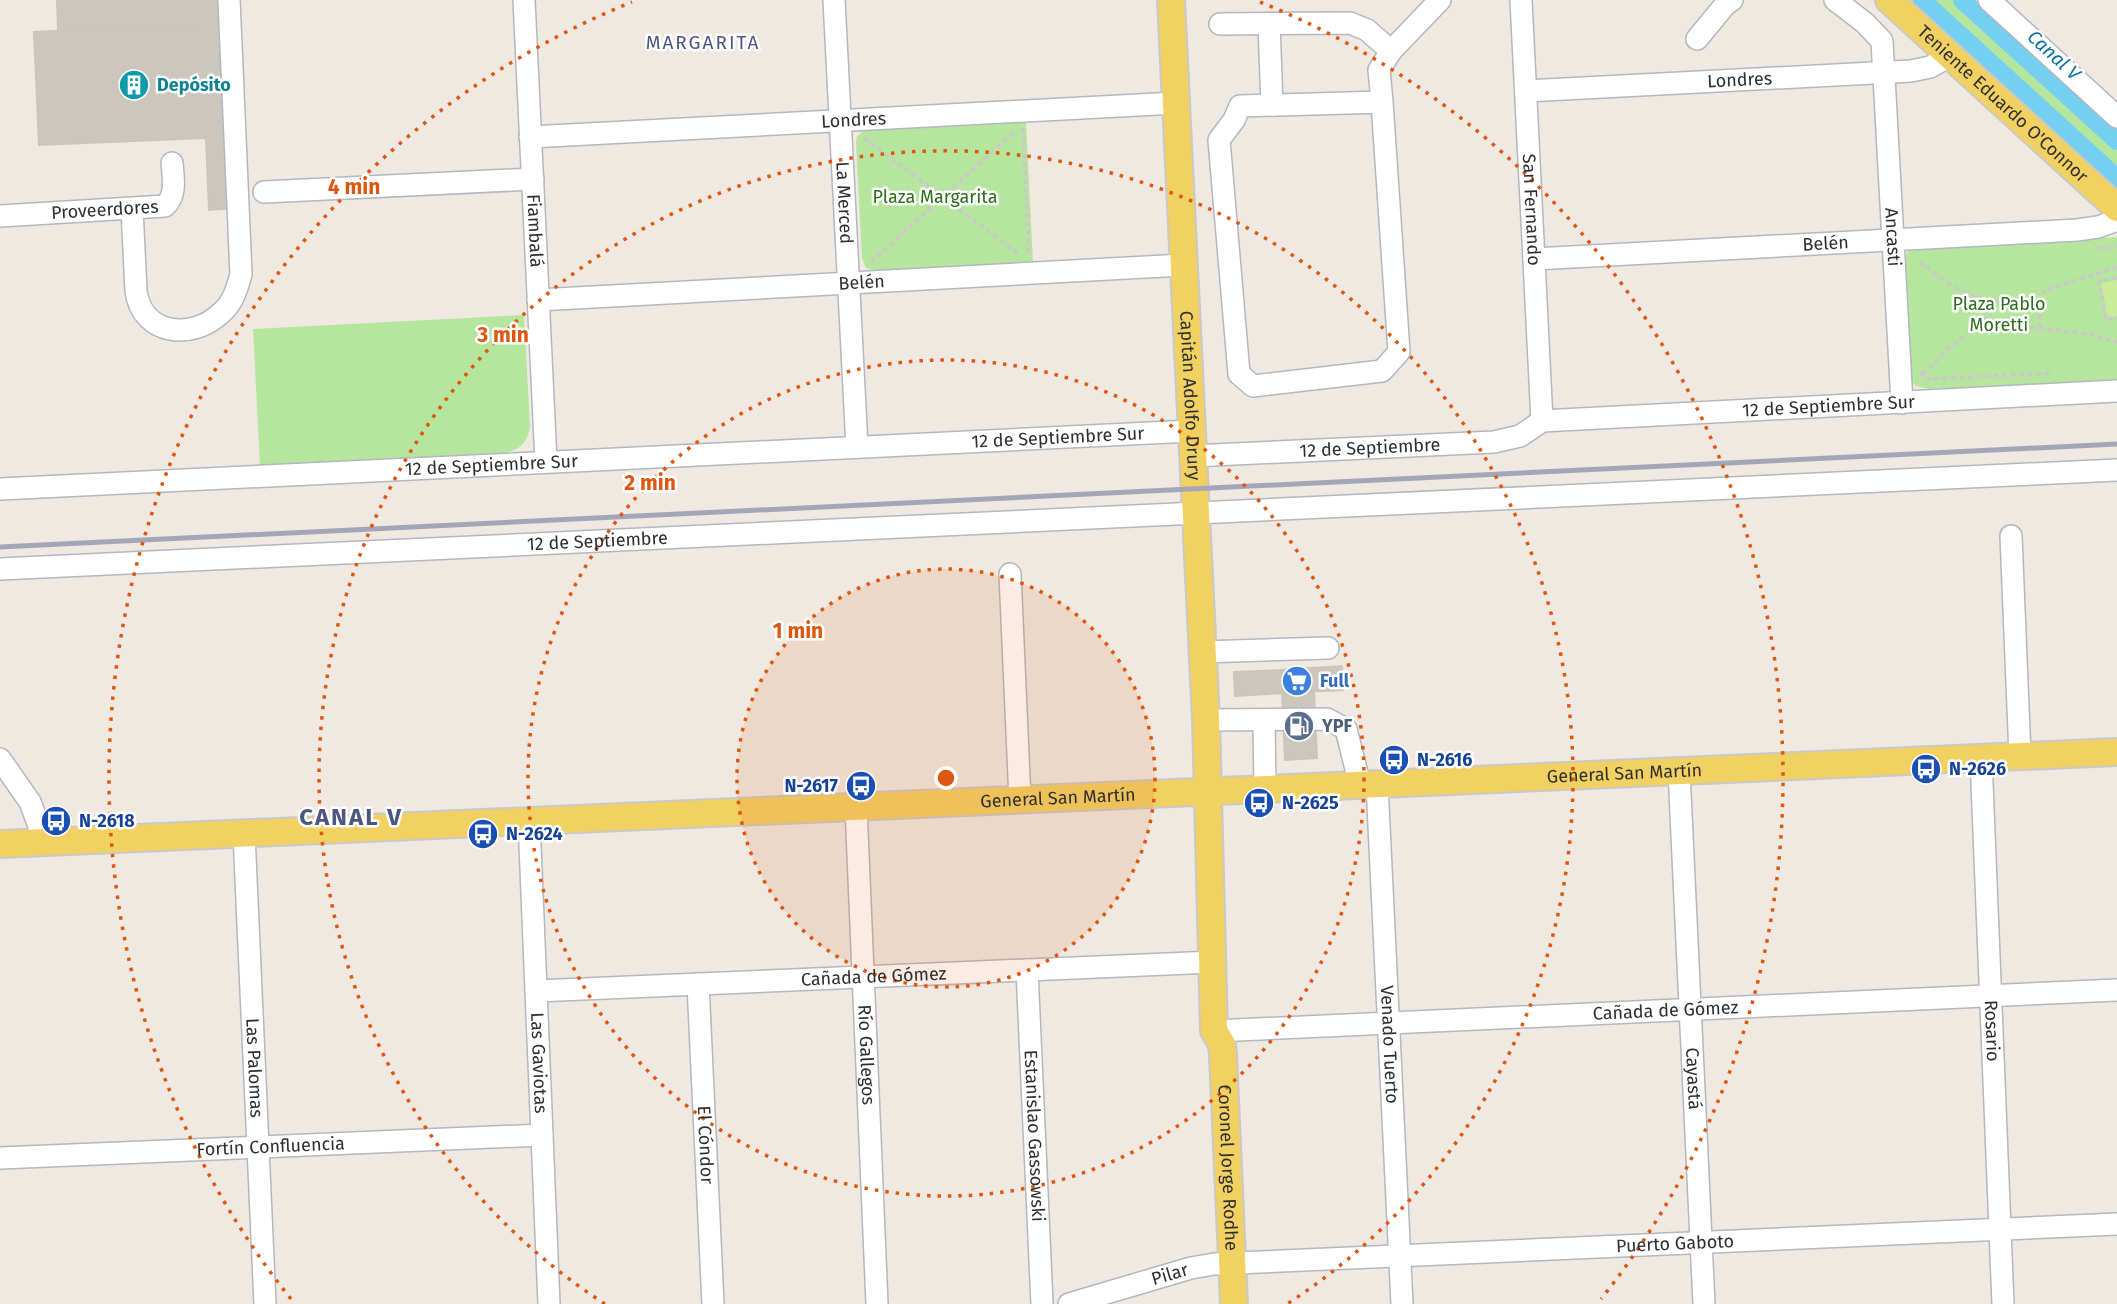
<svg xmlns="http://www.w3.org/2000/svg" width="2117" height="1304" font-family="'Fira Sans',sans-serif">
<rect width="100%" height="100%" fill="#efe9e1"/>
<path fill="#b6e59e" d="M1901 0H1974L2117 131V196Z
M1026 121 1033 264 876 271 866 268 862 258 856 142 857 136 866 129Z
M2117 237V381L1928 389 1916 386 1912 381 1904 261 1908 251 1916 248Z
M524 315 530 426C528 442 520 450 505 453L260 466 253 329Z"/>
<path fill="#c9ec9a" d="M2117 280V316L2108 317 2101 283Z"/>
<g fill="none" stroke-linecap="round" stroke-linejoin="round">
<path stroke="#75cff0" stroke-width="18" d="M1922 0 2117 178
M1962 0 2117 141"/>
</g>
<path fill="#cbc7bf" stroke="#cbc5ba" stroke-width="2" d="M57 0H228L229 23 58 31Z
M229 23 237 208 209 210 206 138 39 145 34 32Z
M1342 666 1343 690 1282 693 1281 670Z
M1281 670 1282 693 1235 696 1234 672Z
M1314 691 1317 758 1285 760 1282 693Z"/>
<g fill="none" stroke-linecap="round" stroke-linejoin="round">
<g stroke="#b4b7c1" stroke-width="24">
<g id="minor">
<path id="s1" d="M524 0 546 462"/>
<path id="s2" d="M834 0 857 447"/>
<path id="s3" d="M1521 0 1542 421"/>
<path id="s4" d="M1835 0 1865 23 1882 41 1902 403"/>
<path d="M1989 0 2117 117"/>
<path d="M1220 24 1350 23 1367 30 1391 51"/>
<path d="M1269 24 1272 105"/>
<path d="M1697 39 1725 5 1732 0"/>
<path id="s5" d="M1526 91 1911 71 1930 67 1950 56"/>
<path d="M1382 102 1240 106 1234 120 1219 140 1239 374 1253 386 1382 371 1399 352 1382 102 1379 70 1391 51 1440 0"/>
<path id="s6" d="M530 137 1176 103"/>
<path d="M264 192 533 179"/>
<path d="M132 209 136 291C142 335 192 341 221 313 233 303 237 289 241 274L229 0"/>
<path id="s7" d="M0 216 165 206C177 195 173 177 172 163"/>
<path id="s8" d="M1534 259 2077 230 2098 227 2117 220"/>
<path id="s9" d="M538 300 1183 265"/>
<path id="s10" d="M1542 421 2117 391"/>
<path id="s11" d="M1192 456 1494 442 1520 436 1542 421"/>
<path id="s12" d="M0 489 1191 431"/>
<path d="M2011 536 2020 756"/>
<path id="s13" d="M0 569 2117 470"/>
<path d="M1010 574 1020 800"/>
<path d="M1203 652 1328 648"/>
<path d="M1206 720 1327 719 1346 729 1360 785"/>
<path d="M1264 721 1265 789"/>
<path id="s14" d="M1981 758 2003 1304"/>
<path d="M0 759 30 802 45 842"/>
<path id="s15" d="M1679 771 1704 1304"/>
<path id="s16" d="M1377 784 1402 1304"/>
<path id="s17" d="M856 807 877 1304"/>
<path id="s18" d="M529 821 549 1304"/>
<path id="s19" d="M244 834 265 1304"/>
<path id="s20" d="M1027 970 1042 1304"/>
<path id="s21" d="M698 984 713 1304"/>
<path id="s22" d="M536 991 1213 962"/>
<path id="s23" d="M1214 1031 2117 990"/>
<path id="s24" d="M0 1158 542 1135"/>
<path id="s25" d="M1069 1304 1191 1268 1214 1264 2117 1224"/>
</g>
</g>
<g stroke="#c9c9c9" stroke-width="30">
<g id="major">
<path id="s26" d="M1171 0 1206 720 1214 1031 1222 1044 1223 1055 1234 1304"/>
<path id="s27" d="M1889 0 2117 208"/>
<path id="s28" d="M0 844 2117 752"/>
</g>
</g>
<path stroke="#c9c9c9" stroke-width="3.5" stroke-dasharray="5 3.5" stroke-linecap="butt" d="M1023 128 1029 256
M864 138 1020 255
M2098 248 2117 247
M871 262 1015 131
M1920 262C1933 272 1947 283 1961 291 1985 304 2013 301 2039 301
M2117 278 2099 281 2106 320 2117 317
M1985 322 1987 300
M2040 328 2039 301 2045 290 2117 267
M1920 372 1927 379 2053 373
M1923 375 1946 350 1985 322 2089 334 2117 342"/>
<use href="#minor" stroke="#fff" stroke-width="21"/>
<use href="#major" stroke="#f2d163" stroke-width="26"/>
<path stroke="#a3a6b8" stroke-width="5" d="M0 547 2117 444"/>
</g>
<circle cx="946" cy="778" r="209" fill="#df570e" fill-opacity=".12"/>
<g fill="none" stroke="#df570e" stroke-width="3.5" stroke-dasharray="3.5 7">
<circle cx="946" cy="778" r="209"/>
<circle cx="946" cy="778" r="418"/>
<path d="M605 1304A627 627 0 1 1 1287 1304"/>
<path d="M291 1299A837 837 0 0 1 632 2M1260 2A837 837 0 0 1 1601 1299"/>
</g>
<defs>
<g id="building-disc" transform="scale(1.575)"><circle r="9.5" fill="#0f9aa8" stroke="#fff"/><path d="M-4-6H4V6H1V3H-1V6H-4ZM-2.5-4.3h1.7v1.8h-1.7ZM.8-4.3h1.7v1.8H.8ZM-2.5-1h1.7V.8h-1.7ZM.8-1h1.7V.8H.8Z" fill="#fff"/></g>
<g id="supermarket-disc" transform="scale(1.575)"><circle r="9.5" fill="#3f7fe0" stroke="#fff"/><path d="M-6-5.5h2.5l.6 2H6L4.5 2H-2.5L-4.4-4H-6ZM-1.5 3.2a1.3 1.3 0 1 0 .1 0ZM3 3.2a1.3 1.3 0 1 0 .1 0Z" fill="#fff"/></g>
<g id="fuel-disc" transform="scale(1.575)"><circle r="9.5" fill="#5c6f8a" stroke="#fff"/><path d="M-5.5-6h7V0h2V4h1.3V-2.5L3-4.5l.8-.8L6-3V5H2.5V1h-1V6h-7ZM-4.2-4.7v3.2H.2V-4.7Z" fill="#fff"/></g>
<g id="bus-disc" transform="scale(1.575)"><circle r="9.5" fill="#1a4fb4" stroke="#fff"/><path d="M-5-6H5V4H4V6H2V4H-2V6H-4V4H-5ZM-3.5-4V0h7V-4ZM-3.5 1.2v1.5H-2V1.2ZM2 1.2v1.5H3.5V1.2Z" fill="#fff"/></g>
</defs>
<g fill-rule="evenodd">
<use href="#building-disc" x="134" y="85"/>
<use href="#supermarket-disc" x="1297" y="681"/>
<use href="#fuel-disc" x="1299" y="726"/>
<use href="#bus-disc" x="1394" y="760"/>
<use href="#bus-disc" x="1926" y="769"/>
<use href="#bus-disc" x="861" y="786"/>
<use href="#bus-disc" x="1259" y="803"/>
<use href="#bus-disc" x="56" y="821"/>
<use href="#bus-disc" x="483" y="834"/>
</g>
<g text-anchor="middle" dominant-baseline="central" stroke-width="5" stroke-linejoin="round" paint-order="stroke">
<g font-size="18" fill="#2e2e2e" stroke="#fff">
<text stroke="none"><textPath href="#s5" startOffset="214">Londres</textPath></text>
<text stroke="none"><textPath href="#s27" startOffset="154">Teniente Eduardo O'Connor</textPath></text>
<text stroke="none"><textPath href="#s6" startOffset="324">Londres</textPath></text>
<text stroke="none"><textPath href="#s2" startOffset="203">La Merced</textPath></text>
<text stroke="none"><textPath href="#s7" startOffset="105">Proveerdores</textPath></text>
<text stroke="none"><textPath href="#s3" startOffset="210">San Fernando</textPath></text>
<text stroke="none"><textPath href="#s1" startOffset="231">Fiambalá</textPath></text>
<text stroke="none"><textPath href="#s4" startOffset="259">Ancasti</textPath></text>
<text stroke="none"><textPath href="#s8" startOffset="292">Belén</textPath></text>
<text stroke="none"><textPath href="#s9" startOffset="324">Belén</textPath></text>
<text stroke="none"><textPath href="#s26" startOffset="396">Capitán Adolfo Drury</textPath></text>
<text stroke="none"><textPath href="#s10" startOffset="287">12 de Septiembre Sur</textPath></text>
<text stroke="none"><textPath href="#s12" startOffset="1059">12 de Septiembre Sur</textPath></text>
<text stroke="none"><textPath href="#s11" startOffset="178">12 de Septiembre</textPath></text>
<text stroke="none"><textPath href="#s12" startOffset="492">12 de Septiembre Sur</textPath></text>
<text stroke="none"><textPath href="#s13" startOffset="598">12 de Septiembre</textPath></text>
<text stroke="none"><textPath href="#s28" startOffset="1626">General San Martín</textPath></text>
<text stroke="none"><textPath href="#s28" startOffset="1059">General San Martín</textPath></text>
<text stroke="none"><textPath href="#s22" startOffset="338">Cañada de Gómez</textPath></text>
<text stroke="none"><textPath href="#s23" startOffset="452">Cañada de Gómez</textPath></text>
<text stroke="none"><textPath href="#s14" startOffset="273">Rosario</textPath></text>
<text stroke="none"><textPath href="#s16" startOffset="261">Venado Tuerto</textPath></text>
<text stroke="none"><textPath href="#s17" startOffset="248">Río Gallegos</textPath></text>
<text stroke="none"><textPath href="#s18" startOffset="242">Las Gaviotas</textPath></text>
<text stroke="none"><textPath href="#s19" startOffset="234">Las Palomas</textPath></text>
<text stroke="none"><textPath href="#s15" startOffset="308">Cayastá</textPath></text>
<text stroke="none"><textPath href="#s20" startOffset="166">Estanislao Gassowski</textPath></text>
<text stroke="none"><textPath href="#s21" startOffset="161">El Cóndor</textPath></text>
<text stroke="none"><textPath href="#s24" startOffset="271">Fortín Confluencia</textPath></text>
<text stroke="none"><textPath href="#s26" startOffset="1171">Coronel Jorge Rodhe</textPath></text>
<text stroke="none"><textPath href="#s25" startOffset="612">Puerto Gaboto</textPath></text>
<text stroke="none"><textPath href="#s25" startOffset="105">Pilar</textPath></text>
</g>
<g font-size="18" font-weight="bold" fill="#0d838f" stroke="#fff" text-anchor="start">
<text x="157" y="85">Depósito</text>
</g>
<g font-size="18" fill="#2c6e1b" stroke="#fff">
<text x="935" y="197">Plaza Margarita</text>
<text x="1999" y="304">Plaza Pablo<tspan x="1999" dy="21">Moretti</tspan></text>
</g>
<g font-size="18" font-weight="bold" fill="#366cbe" stroke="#fff" text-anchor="start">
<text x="1320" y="681">Full</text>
</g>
<g font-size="18" font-weight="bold" fill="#4e5e75" stroke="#fff" text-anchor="start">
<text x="1322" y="726">YPF</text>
</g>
<g font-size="18" font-weight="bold" fill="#164399" stroke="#fff" text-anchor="start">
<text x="1417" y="760">N-2616</text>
<text x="1949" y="769">N-2626</text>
<text x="838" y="786" text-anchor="end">N-2617</text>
<text x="1282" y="803">N-2625</text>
<text x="79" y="821">N-2618</text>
<text x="506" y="834">N-2624</text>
</g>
<g font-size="19" letter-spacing="2" fill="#4d5680" stroke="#fff">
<text x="703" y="42">MARGARITA</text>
</g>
<g font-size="19" font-style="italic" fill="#0d6fa3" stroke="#fff">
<text transform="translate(2054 55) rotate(42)">Canal V</text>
</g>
<g font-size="24" font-weight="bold" letter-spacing="2" fill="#4d5680" stroke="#fff">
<text x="351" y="817">CANAL V</text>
</g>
</g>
<circle cx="946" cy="778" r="10" fill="#df570e" stroke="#fff" stroke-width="3.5"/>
<g font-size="21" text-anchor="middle" font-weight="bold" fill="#df570e" stroke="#fff" stroke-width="5" stroke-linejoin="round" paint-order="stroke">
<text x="354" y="194">4 min</text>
<text x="503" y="342">3 min</text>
<text x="650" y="490">2 min</text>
<text x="798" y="638">1 min</text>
</g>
</svg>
